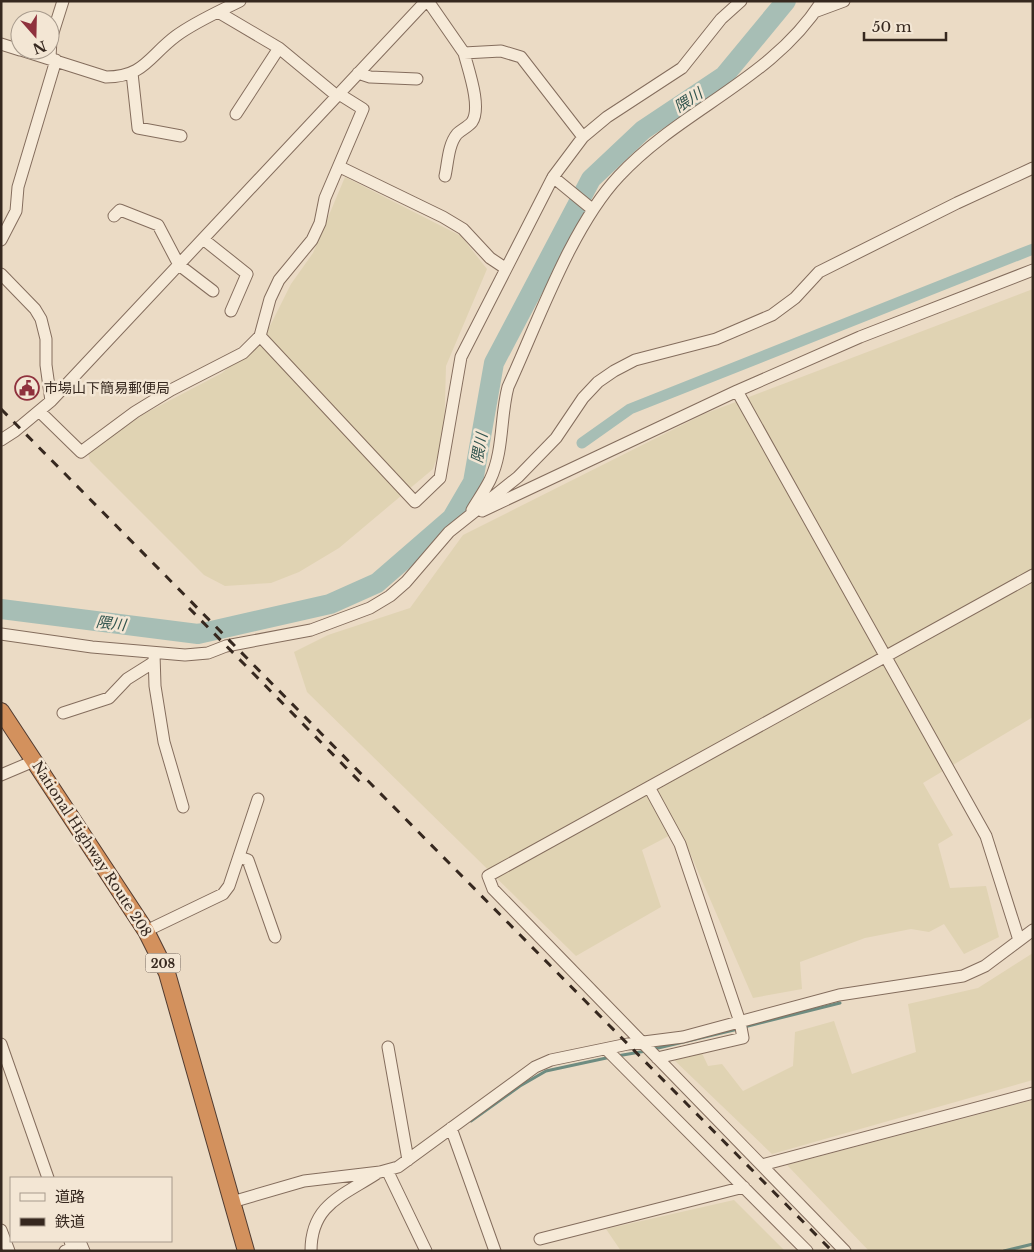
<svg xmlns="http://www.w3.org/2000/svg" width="1034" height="1252" font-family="'Libre Baskerville','Noto Sans JP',serif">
<rect width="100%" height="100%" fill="#ebdbc5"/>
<path fill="#e0d3b3" d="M345 177 461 236 487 269 446 366 444 438 433 469 339 548 299 572 271 583 225 586 204 575 90 461 88 452 144 414 222 373 254 346 270 326 291 284 313 253Z
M1033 289V717L923 783 953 835 938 844 950 888 986 886 999 937 964 954 944 924 929 932 911 929 865 938 800 962 802 989 753 998 680 830 642 850 661 907 576 956 307 692 294 652 328 635 410 608 463 535 704 414Z
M1033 953V1080L772 1154 672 1058 701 1051 708 1066 722 1064 743 1091 793 1066 795 1032 834 1021 852 1074 916 1052 908 1004 978 988Z
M1033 1100V1251H869L787 1165Z
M734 1200 785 1251H621L606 1229Z"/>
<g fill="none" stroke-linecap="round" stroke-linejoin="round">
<path stroke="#6e8c81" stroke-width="3" d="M744 1027 840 1003
M654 1049 738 1029
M617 1056 646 1051
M471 1121 520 1086 546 1071 611 1057
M1004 1251 1033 1244"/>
<path stroke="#a7beb5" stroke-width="11" d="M582 443 630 409 1033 249"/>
<path stroke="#a7beb5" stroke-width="20" d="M1 609 198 634 330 604 377 583 452 518 473 482 494 363 591 179 643 130 724 76 786 1"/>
<g stroke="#846d5d" stroke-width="13">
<path id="minor" d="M428 1 464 53 501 51 521 57 583 137
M817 11 844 1
M218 12 279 48 337 96
M1 44 20 50
M21 50 106 77C144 77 149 56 176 36 195 22 218 12 240 1
M50 58 51 39 63 1
M132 73 138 128 181 136
M358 73 370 77 417 79
M236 114 279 48
M340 167 443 217 463 229 490 258 505 268
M445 176C448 163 448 145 457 134 461 130 468 127 472 122 482 107 468 69 464 53
M553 177 592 209
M114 216 120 210 158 225 179 265 213 291
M203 239 247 274 231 311
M1 240 16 211 18 187 56 60
M1 274 35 309 41 319 46 339V365L51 401
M260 336 415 502 440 478 461 357 553 177 583 137 607 117 682 68 721 19 741 1
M737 391 986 836 1019 940
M39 411 81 452 135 412 171 390 243 353 260 336 270 299 279 280 312 240 320 223 325 198 363 109 339 94
M1 440 15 431 51 401 426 1
M472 510C478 500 485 490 490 480 504 451 500 417 508 387 538 322 571 227 619 176 681 109 772 80 822 1
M482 511 737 391 860 337 1033 270
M1 634 92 647 185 655 208 653 226 646 311 630 370 608 390 596 406 582 449 532 518 477 556 438 583 398 598 382 614 371 635 360 716 339 772 315 795 298 819 272 957 203 1033 168
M154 654 155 686 164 742 183 807
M63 713 109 698 127 679 154 662
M1 775 34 761
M649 787 680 844 740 1022 743 1038 657 1058
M239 857 248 860 275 937
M146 931 223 894 229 886 258 799
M1 1044 48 1178
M388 1047 408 1160
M606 1049 807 1251
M451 1128 495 1251
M762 1165 1033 1093
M387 1170 426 1251
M232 1202 304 1181 380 1172 398 1167 535 1067 551 1060 628 1044 683 1037 839 995 963 976 985 966 1033 930
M1 1230 9 1251
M540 1239 744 1187
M81 1244 84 1251
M65 1251 72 1248 70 1241
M311 1251C311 1205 342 1196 376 1174
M845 1251 493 889 488 876 1033 575"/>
</g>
<g stroke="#523c31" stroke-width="18">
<path id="highway" d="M1 711 146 931 167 973 246 1251"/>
</g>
<use href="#minor" stroke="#f6ead8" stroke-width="11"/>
<use href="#highway" stroke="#d3915d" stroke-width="16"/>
<path stroke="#36281f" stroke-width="3" stroke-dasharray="9 9" stroke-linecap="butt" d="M1 409 832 1251
M189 608 364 786"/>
</g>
<defs>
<g id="civic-ring" transform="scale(1.25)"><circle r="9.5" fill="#f3e6d4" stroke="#8f313d" stroke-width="1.5"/><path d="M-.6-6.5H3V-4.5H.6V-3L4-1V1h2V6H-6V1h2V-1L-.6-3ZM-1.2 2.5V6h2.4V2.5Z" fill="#8f313d"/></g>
</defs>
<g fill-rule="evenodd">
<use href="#civic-ring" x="27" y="388"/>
</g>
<g text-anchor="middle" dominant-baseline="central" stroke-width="5" stroke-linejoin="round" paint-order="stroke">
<rect fill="#f3e6d4" stroke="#6f6155" stroke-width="1" x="145.5" y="953.5" width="35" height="19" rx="4"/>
<g font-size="12" font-weight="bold" fill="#36281f">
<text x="163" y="963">208</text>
</g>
<g font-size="14" fill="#36281f" stroke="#f3e6d4" text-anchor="start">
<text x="44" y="388">市場山下簡易郵便局</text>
</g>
<g font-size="14" fill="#36281f" stroke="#f3e6d4">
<text transform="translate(92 849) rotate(57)">National Highway Route 208</text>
</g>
<g font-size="15" font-style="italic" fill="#30544e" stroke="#f3e6d4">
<text transform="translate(688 100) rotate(-33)">隈川</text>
<text transform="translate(479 448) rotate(-80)">隈川</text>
<text transform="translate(111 623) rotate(7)">隈川</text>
</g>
</g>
<rect width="1034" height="1252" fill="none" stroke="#36281f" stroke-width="5"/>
<rect x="10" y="1177" width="162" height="65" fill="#f3e6d4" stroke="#a79a8c"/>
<rect x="20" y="1193" width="25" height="8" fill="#f6ead8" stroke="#a79a8c"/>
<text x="55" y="1202" font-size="15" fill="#36281f">道路</text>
<rect x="20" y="1218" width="25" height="8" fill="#36281f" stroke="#a79a8c"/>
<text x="55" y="1227" font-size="15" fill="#36281f">鉄道</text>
<g transform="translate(35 35) rotate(160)"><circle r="24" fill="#f3e6d4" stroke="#a79a8c"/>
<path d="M0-4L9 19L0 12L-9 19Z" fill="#8f313d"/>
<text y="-8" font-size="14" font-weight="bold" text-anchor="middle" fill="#36281f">N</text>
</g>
<path d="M864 32v8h82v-8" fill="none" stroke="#36281f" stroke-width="2.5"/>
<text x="872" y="32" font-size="15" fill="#36281f" stroke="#f3e6d4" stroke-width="4" paint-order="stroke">50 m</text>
</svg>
